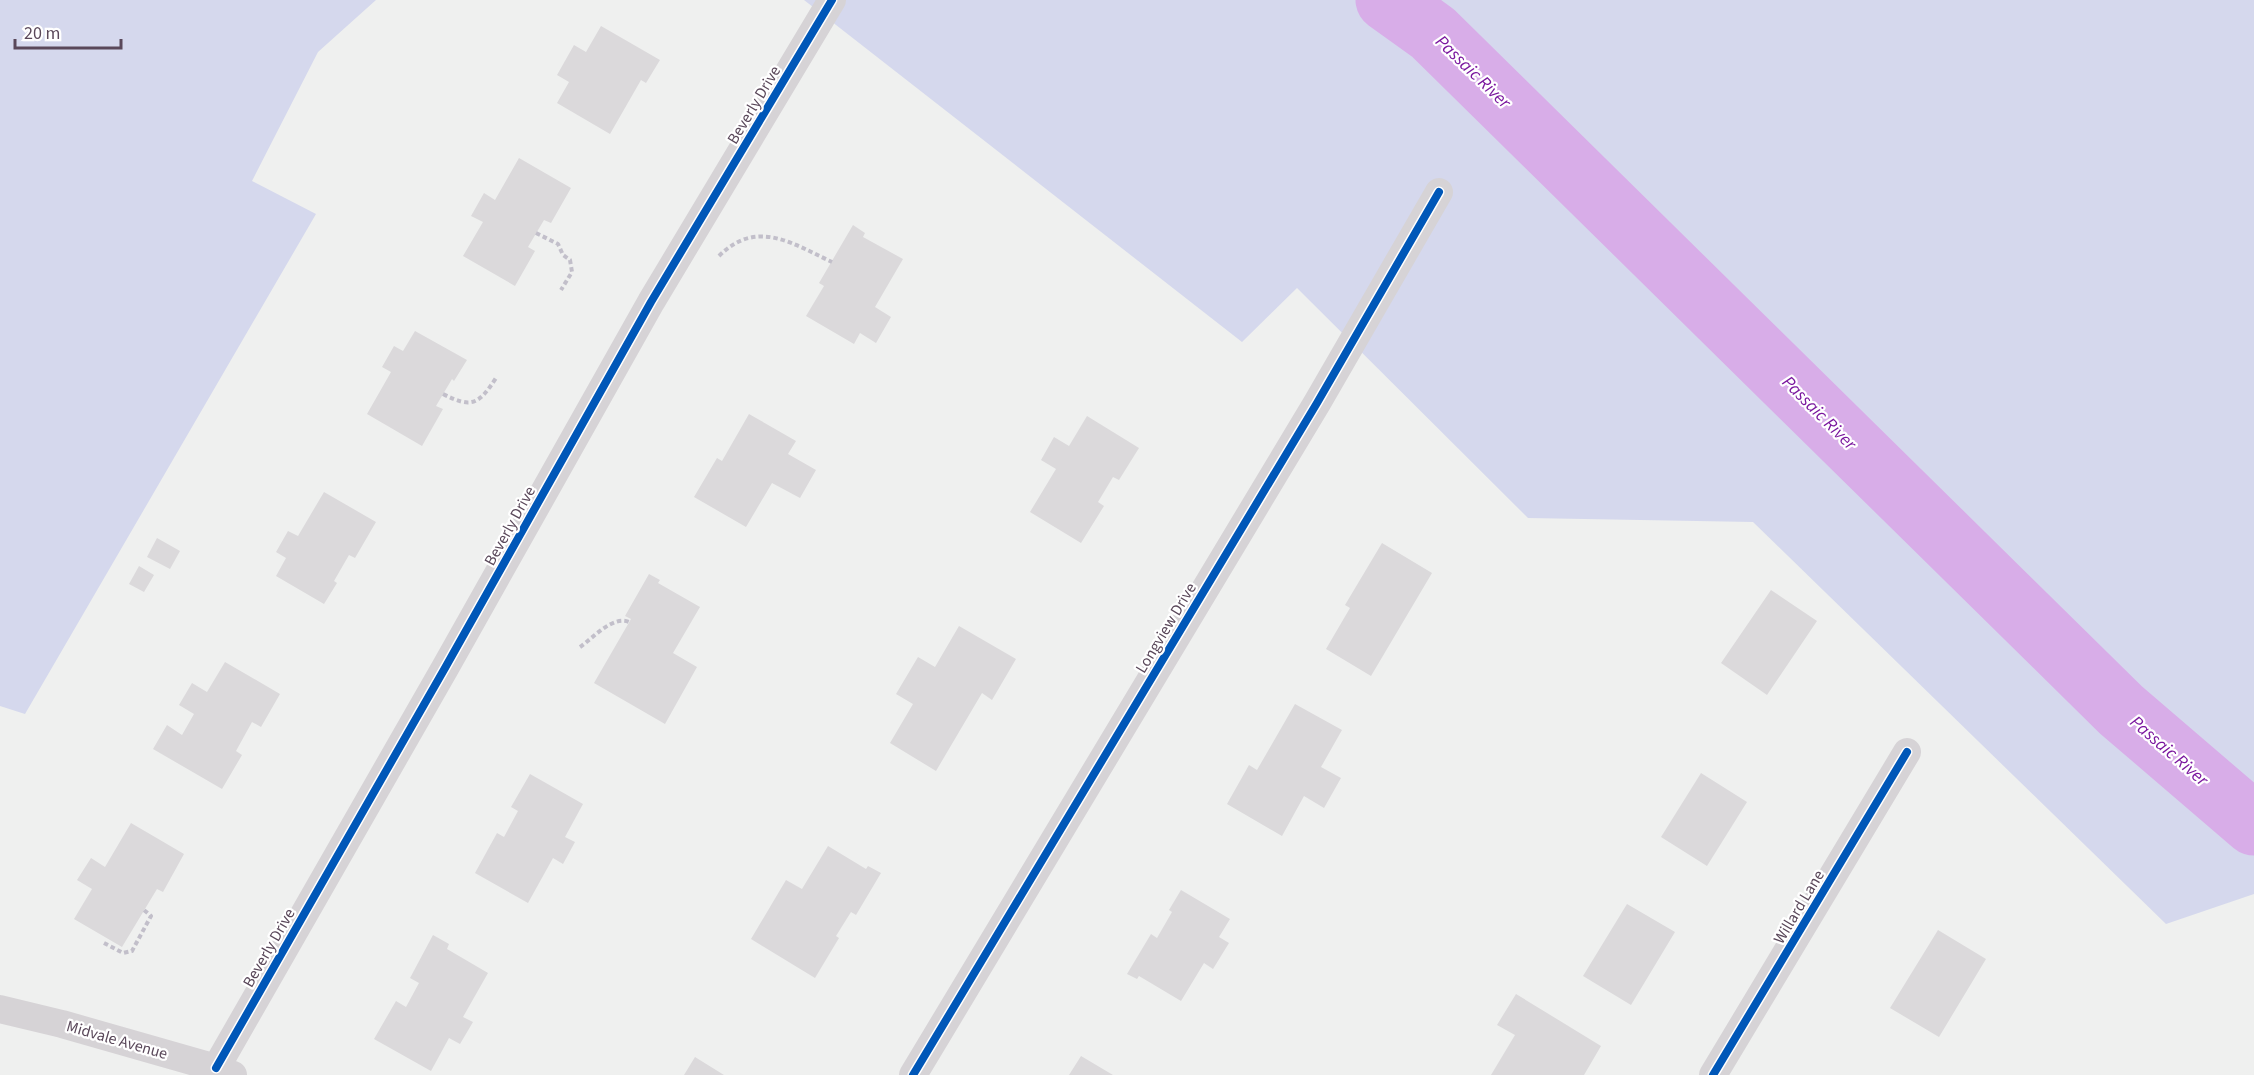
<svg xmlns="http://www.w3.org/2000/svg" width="2254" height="1075" font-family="'Source Sans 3',sans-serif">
<rect width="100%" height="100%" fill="#eff0ef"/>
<path fill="#d5d8ed" d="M0 0H376L318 52 252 181 316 214 25 714 0 706Z
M804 0H2254V894L2166 924 1753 522 1528 518 1297 288 1242 342Z"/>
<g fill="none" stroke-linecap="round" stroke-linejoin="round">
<path stroke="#d8ade8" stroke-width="63" d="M1387 0 1433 33 2121 710 2254 824"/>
</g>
<path fill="#dbd9db" d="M601 26 660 60 646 83 641 80 610 134 557 103 569 82 557 75 574 45 586 52Z
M519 158 571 188 551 223 544 220 528 247 535 251 515 286 463 256 483 222 471 216 484 193 495 200Z
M853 225 865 233 863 237 903 259 875 307 891 317 876 343 860 333 854 344 806 316 824 286 819 283Z
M415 331 467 360 454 381 452 379 436 406 443 409 422 446 367 414 391 372 382 367 394 346 403 351Z
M749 414 796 441 788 454 816 470 800 498 772 483 746 527 694 497 717 458 722 461Z
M1087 416 1139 448 1119 480 1113 477 1098 502 1104 506 1081 543 1030 512 1056 469 1041 460 1054 437 1069 446Z
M324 492 376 522 355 558 349 555 334 581 337 583 324 604 276 576 286 558 276 552 288 531 298 536Z
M157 538 180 551 170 569 147 557Z
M1382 543 1432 573 1371 676 1326 649 1350 608 1345 605Z
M139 566 154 575 144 592 129 584Z
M649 574 660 580 658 583 700 607 673 653 697 667 665 724 594 683 631 619 625 616Z
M1771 590 1817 621 1767 695 1721 663Z
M959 626 1016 659 992 700 982 693 936 771 890 743 913 704 896 694 918 657 935 667Z
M225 662 280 694 261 727 252 722 236 751 242 755 222 789 153 749 167 725 182 735 194 714 179 705 192 683 207 692Z
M1295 704 1342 730 1321 767 1341 778 1324 808 1304 796 1282 836 1227 804 1249 765 1257 770Z
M1701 773 1747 802 1707 866 1661 837Z
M530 774 583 804 565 837 575 842 563 864 553 858 528 903 475 873 497 833 504 837 518 811 511 807Z
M131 823 184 854 163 892 157 889 122 947 74 919 92 889 77 880 91 858 105 867Z
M828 846 866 869 868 866 881 873 856 915 851 912 836 936 839 938 815 978 751 939 786 880 802 889Z
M1181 890 1230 919 1219 937 1229 943 1213 969 1204 963 1181 1001 1139 976 1137 979 1127 974 1151 934 1157 938 1172 912 1169 910Z
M1627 904 1675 932 1631 1005 1583 976Z
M1938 930 1986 959 1939 1037 1890 1008Z
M433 935 449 944 447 949 488 973 463 1017 473 1022 460 1044 449 1038 431 1071 374 1039 396 1001 406 1007 419 983 410 978Z
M1516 994 1601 1046 1584 1075H1491L1515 1035 1497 1025Z
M1081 1056 1113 1075H1069Z
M695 1057 724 1075H684Z"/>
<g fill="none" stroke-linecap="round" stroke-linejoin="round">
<path stroke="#c2bfca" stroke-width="4" stroke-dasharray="4.5 3" stroke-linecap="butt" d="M536 233 558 244 563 255 570 260 572 272 561 290
M719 256C757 218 793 244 832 262
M443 394C472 409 479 404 496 378
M580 647C593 638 613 615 629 622
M104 943 123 953 132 951 151 916 144 910"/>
<path stroke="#d6d3d6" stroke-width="28" d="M0 1009 62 1024 216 1068 233 1075
M216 1068 445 668 651 302 832 0
M913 1075 1317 403 1439 192
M1713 1075 1907 752"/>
<g stroke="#fff" stroke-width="11">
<path id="cycleway" d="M216 1068 445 668 651 302 832 0
M913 1075 1317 403 1439 192
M1713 1075 1907 752"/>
</g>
<use href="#cycleway" stroke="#0057b8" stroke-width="8"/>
</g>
<g text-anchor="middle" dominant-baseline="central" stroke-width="4.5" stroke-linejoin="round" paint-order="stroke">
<g font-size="16" fill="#5a485a" stroke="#fff">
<text transform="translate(754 105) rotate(-59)">Beverly Drive</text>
<text transform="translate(510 526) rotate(-61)">Beverly Drive</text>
<text transform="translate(1166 628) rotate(-59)">Longview Drive</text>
<text transform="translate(1799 907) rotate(-59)">Willard Lane</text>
<text transform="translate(269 948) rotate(-60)">Beverly Drive</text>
<text transform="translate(117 1040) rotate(16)">Midvale Avenue</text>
</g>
<g font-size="18" font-style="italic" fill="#7a179e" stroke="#fff">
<text transform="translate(1473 72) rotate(44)">Passaic River</text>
<text transform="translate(1819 413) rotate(45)">Passaic River</text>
<text transform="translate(2169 751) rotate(41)">Passaic River</text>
</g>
</g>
<path d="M15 39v9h106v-9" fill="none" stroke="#5a485a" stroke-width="3"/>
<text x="24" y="39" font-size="18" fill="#5a485a" stroke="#ffffff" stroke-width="4.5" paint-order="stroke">20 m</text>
</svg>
